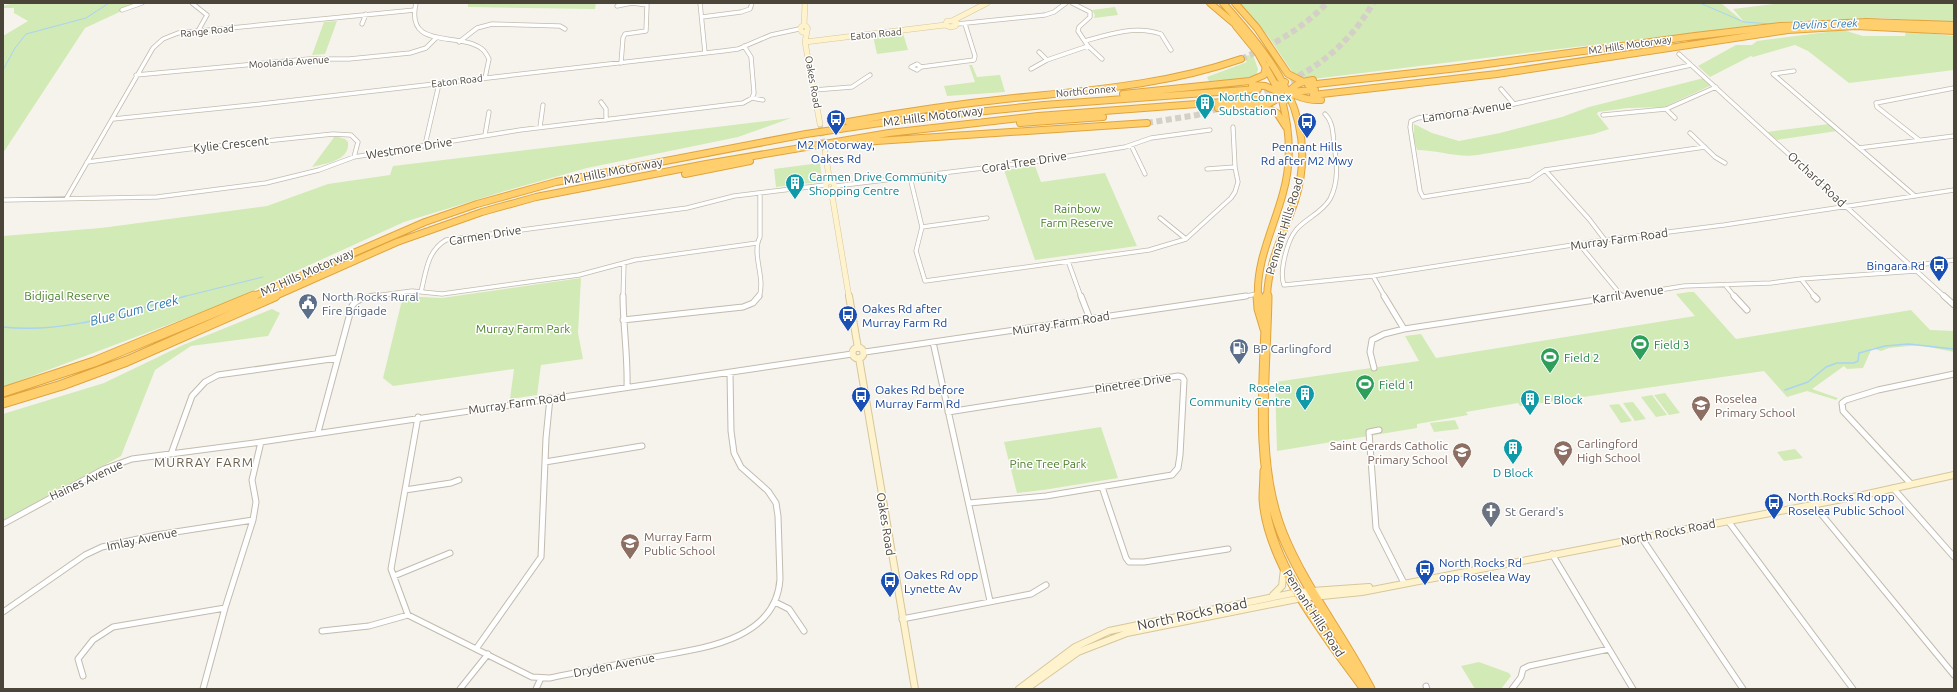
<svg xmlns="http://www.w3.org/2000/svg" width="1957" height="692" font-family="Ubuntu,sans-serif">
<rect width="100%" height="100%" fill="#f6f3ec"/>
<path fill="#d2eab5" d="M14 3H149L126 9 85 28 3 153V36L28 21 14 13V8H3V6Z
M468 3H596L595 9 468 7Z
M1239 3H1721L1745 23 1733 9 1783 3 1788 4 1954 3V22L1882 18 1790 21 1313 79 1301 77 1293 73 1268 36Z
M1115 7 1118 15 1094 18 1095 15 1092 10Z
M337 21 325 54 312 55 324 22Z
M1843 30 1863 36H1905L1906 31 1954 36V70L1849 83 1808 51 1795 45 1753 57 1751 56 1710 77 1698 66 1736 45H1752L1757 41Z
M903 33 908 50 877 54 873 36Z
M1253 55 1258 69 1256 76 1244 79 1209 81 1207 77 1247 62 1240 56Z
M969 65H972L977 77 1000 75 1005 92 947 96 944 86 975 82Z
M1704 78 1712 85 1664 107 1627 108 1598 112 1597 114 1609 129 1594 134C1556 141 1516 149 1477 155 1458 158 1437 150 1417 150L1414 140V124L1432 133 1459 141 1500 133 1562 117 1589 107Z
M791 118 738 137 587 168 512 189 404 222 226 303 3 387V236L101 228 267 206 328 184 390 175 393 166Z
M1829 124 1837 131 1777 140 1767 132Z
M335 136 345 139 348 142C350 161 326 163 312 167Z
M820 163 822 179 819 182 776 187 774 169Z
M1035 166 1041 182 1105 173 1137 246 1035 260 1004 170Z
M581 278 578 333 583 359 541 365 537 395 510 399 514 369 393 386 383 378 403 296 442 298Z
M1689 292H1694L1736 339 1911 310 1930 330 1954 331V352L1919 345 1889 348 1881 351 1872 348 1863 368 1847 369 1844 366 1812 389 1838 398 1836 400 1807 391 1787 397 1764 371 1520 406 1518 403 1466 412 1468 415 1417 424V428L1277 451 1275 382 1419 361 1405 336 1421 334 1436 358 1695 316 1676 294Z
M272 309 280 313 268 336 191 346 155 370 121 456 3 520V414L104 383 183 345Z
M1665 393 1680 413 1669 415 1654 395Z
M1652 395 1667 415 1656 417 1641 397Z
M1633 402 1646 419 1635 421 1623 403Z
M1619 404 1632 421 1621 423 1609 405Z
M1455 420 1459 429 1434 432 1430 423Z
M1101 427 1118 478 1043 490 1017 493 1004 442Z
M1795 449 1803 458 1784 461 1777 452Z
M1479 662 1509 673 1511 676 1501 689H1475L1461 666Z"/>
<g fill="none" stroke-linecap="round" stroke-linejoin="round">
<path stroke="#a9d4f2" stroke-width="1" d="M1700 3 1744 22 1772 24
M3 70 15 48 26 34 86 18 109 3
M182 297 263 277"/>
<path stroke="#a9d4f2" stroke-width="1.5" d="M3 327C66 334 125 312 186 296
M1785 390 1808 382 1826 367 1837 363H1854L1858 361 1859 353 1885 346 1908 344 1954 349"/>
<path stroke="#d4d0c8" stroke-width="5" stroke-dasharray="5 2.5" stroke-linecap="butt" d="M820 124 825 152"/>
<path stroke="#d4d0c8" stroke-width="6" stroke-dasharray="6 3.5" stroke-linecap="butt" d="M1241 59C1273 45 1302 29 1327 3
M1263 99 1282 98
M1247 100C1302 78 1343 55 1373 3
M1147 123 1197 115 1224 107"/>
<g stroke="#c2bbae" stroke-width="5">
<path id="street-far1" d="M192 3 207 15 198 31
M416 3C405 51 459 31 482 49 485 51 487 55 489 59L485 78
M700 3 705 53
M1072 3 1090 12V17L1079 27 1078 31 1088 46 1102 59
M617 6 632 3 647 5 646 31 625 34 623 38 621 63
M122 10 142 3
M702 17 741 12 750 9 752 3
M362 24 366 14
M957 24 1045 15 1054 12 1066 3
M1085 41C1109 34 1136 25 1161 34L1171 50
M459 42 477 28 492 24 560 26 565 29
M1039 52 1047 60
M1679 54 1945 297
M917 64 921 67 917 70 911 67Z
M1691 65 1514 104 1418 118 1411 121 1410 127 1420 191 1423 197 1530 180 1545 170 1705 147
M921 67 974 60 975 56 965 24
M1031 69 1047 60 1088 46
M1794 71 1773 74 1915 196
M136 75 309 59H349L410 53 426 48 436 38
M1501 89 1514 104
M814 90 852 87 870 75
M752 98 763 100
M601 102 606 109V120
M1666 109 1675 118
M1325 114C1333 122 1333 133 1334 145 1337 163 1339 182 1330 199 1322 213 1306 218 1296 230 1287 241 1279 272 1284 285L1373 276 1605 240 1724 225 1954 190
M1603 115 1666 109 1716 87
M113 119 251 105 723 51 738 49 771 35 799 29
M540 127 543 105
M1690 133 1715 157 1725 163
M485 135 489 112
M1919 140 1877 107 1876 103 1954 88
M425 145 439 84
M1131 145 1145 174
M1859 148 1954 136
M87 162 189 149 333 134 351 135 358 142 354 157
M1207 169 1235 167
M1545 170 1589 219 1605 240
M910 177 922 227 916 251 925 281 1149 250 1186 239 1231 198 1235 192 1238 182 1235 167 1233 127
M836 186 1032 162 1125 147 1151 138 1210 130
M66 199 153 48 163 39 178 33 415 10
M4 200 157 197 266 183 319 170 354 157 520 130 743 103 752 98 754 93 751 57 744 46
M1160 218 1186 239
M922 227 987 218
M1579 244 1621 295
M1068 261 1081 297
M1911 266 1954 260
M1373 276 1385 297
M1801 279 1815 297
M1726 286 1735 297
M421 292C426 272 427 251 446 240L687 208 734 196 825 185
M367 297 412 291 442 294 579 275 635 260 757 243
M623 297 624 263
M759 297C766 278 751 254 760 237V193
M1240 297 1257 294
M1615 297 1684 286 1771 283 1801 279 1916 271"/>
</g>
<g stroke="#c2bbae" stroke-width="7">
<path id="street" d="M623 296C623 326 628 356 627 387
M1081 296 1090 319
M1384 296 1404 329
M1734 296 1747 310
M1814 296 1817 299
M1944 296 1954 305
M623 320 743 307 753 303 759 296
M933 342 990 601
M865 352 1246 296
M1374 368 1370 352 1372 340 1384 334 1404 329 1622 296
M948 412 1178 376 1182 377 1184 380 1180 455 1178 468 1172 475 1046 496 969 503
M418 417 391 569 408 615 532 677 550 678C583 671 616 665 648 658 696 649 776 643 780 579L778 516 776 503 768 491 741 467 734 453 731 431 730 373
M1379 430 1369 432 1376 528 1404 583
M318 432 352 306C358 298 366 297 375 296
M171 454 192 396 205 382 218 375 338 358
M545 462 642 446
M1911 484 1843 411 1842 403 1846 400 1878 390 1954 374
M1102 487 1126 558 1129 562H1144L1228 549
M1893 488 1954 557
M405 490 451 483 459 480
M1813 504 1954 675
M1728 521 1853 689
M3 524 104 469 132 459 261 442 852 354
M1641 537 1743 689
M1552 554 1633 689
M394 576 450 553
M775 602 789 609 804 631
M3 612 85 555 102 547 156 535 253 520
M902 619 1031 594 1046 585
M322 631 369 626 408 615
M476 649 541 557 546 438 550 398
M83 676 78 659 93 640 113 627 225 608
M1426 686 1427 689
M203 689 225 608 253 520 256 502 252 480 261 442
M460 689 488 654
M536 689 541 678
M1512 689 1521 677 1523 669 1529 666 1609 649"/>
</g>
<g stroke="#d6c79b" stroke-width="6">
<path id="secondary-far1" d="M945 25 947 21H952L987 3
M945 25 950 27 955 26 957 23 952 21
M800.5 29a3.5 3.5 0 1 1 7 0a3.5 3.5 0 1 1-7 0Z
M804 26 805 3
M807 31 805 42 820 124
M805 42 945 25
M825 152 830 182
M825.5 186a4.5 4.5 0 1 1 9 0a4.5 4.5 0 1 1-9 0Z
M831 189 849 297"/>
</g>
<g stroke="#d6c79b" stroke-width="8">
<path id="secondary" d="M849 296 858 348
M852.5 353a5.5 5.5 0 1 1 11 0a5.5 5.5 0 1 1-11 0Z
M859 358 915 689
M1273 595 1282 586 1284 569
M1019 689 1075 647 1109 631 1298 592 1369 587
M1026 689 1078 652 1127 633 1302 598 1362 592 1863 495 1954 475"/>
</g>
<g stroke="#e0a43c" stroke-width="8">
<path id="highway-far1" d="M1210 3 1236 25
M1223 3C1274 61 1321 118 1295 201 1284 233 1268 262 1267 297
M1235 3 1257 28 1288 74 1302 81
M1236 26 1258 53 1277 88
M1275 83C1289 93 1303 101 1321 100
M1252 85 1265 86 1281 93
M1308 85 1458 68 1695 36 1781 26 1867 22 1954 25
M1289 92 1315 90
M1123 94 1250 81 1264 75 1266 66
M1313 95 1497 74 1788 30 1856 26 1954 31
M1283 104C1289 88 1296 82 1313 80
M1261 105 1277 113 1286 127
M1218 108 1270 103 1277 99 1285 82
M848 122C903 112 958 104 1014 98 1092 90 1166 85 1241 59
M1020 123 1103 117
M862 142 1147 123
M685 174 750 161
M252 297 425 222 477 204 556 182 806 134 907 119 1044 105 1258 89
M273 297 397 242 482 212 536 197 706 164 889 133 1038 116 1263 99
M1258 297C1256 261 1274 227 1283 193 1292 162 1290 131 1282 100"/>
</g>
<g stroke="#e0a43c" stroke-width="11">
<path id="highway" d="M1258 296 1259 309 1265 329
M1267 296C1266 371 1253 461 1282 533 1304 588 1343 636 1370 689
M3 392 94 362 254 296
M3 403 62 385 127 361 275 296
M1265 471C1265 480 1264 490 1264 499 1268 564 1328 638 1365 689"/>
</g>
<use href="#street-far1" stroke="#fff" stroke-width="3.5"/>
<use href="#street" stroke="#fff" stroke-width="5"/>
<use href="#secondary-far1" stroke="#fff3cd" stroke-width="5"/>
<use href="#secondary" stroke="#fff3cd" stroke-width="6"/>
<use href="#highway-far1" stroke="#ffcf6e" stroke-width="6"/>
<use href="#highway" stroke="#ffcf6e" stroke-width="9"/>
</g>
<defs>
<g id="building-pin" transform="scale(1)"><path d="M0 17L-7.5 6A9.5 9.5 0 1 1 7.5 6Z" fill="#0f9aa8" stroke="#fff"/><path d="M-4-6H4V6H1V3H-1V6H-4ZM-2.5-4.3h1.7v1.8h-1.7ZM.8-4.3h1.7v1.8H.8ZM-2.5-1h1.7V.8h-1.7ZM.8-1h1.7V.8H.8Z" fill="#fff"/></g>
<g id="bus-pin" transform="scale(1)"><path d="M0 17L-7.5 6A9.5 9.5 0 1 1 7.5 6Z" fill="#1a4fb4" stroke="#fff"/><path d="M-5-6H5V4H4V6H2V4H-2V6H-4V4H-5ZM-3.5-4V0h7V-4ZM-3.5 1.2v1.5H-2V1.2ZM2 1.2v1.5H3.5V1.2Z" fill="#fff"/></g>
<g id="civic-pin" transform="scale(1)"><path d="M0 17L-7.5 6A9.5 9.5 0 1 1 7.5 6Z" fill="#5c6f8a" stroke="#fff"/><path d="M-.6-6.5H3V-4.5H.6V-3L4-1V1h2V6H-6V1h2V-1L-.6-3ZM-1.2 2.5V6h2.4V2.5Z" fill="#fff"/></g>
<g id="stadium-pin" transform="scale(1)"><path d="M0 17L-7.5 6A9.5 9.5 0 1 1 7.5 6Z" fill="#2e9e5b" stroke="#fff"/><path d="M0-5a6.5 5 0 1 0 0 10a6.5 5 0 1 0 0-10ZM-3.5-1.8h7v3.6h-7Z" fill="#fff"/></g>
<g id="fuel-pin" transform="scale(1)"><path d="M0 17L-7.5 6A9.5 9.5 0 1 1 7.5 6Z" fill="#5c6f8a" stroke="#fff"/><path d="M-5.5-6h7V0h2V4h1.3V-2.5L3-4.5l.8-.8L6-3V5H2.5V1h-1V6h-7ZM-4.2-4.7v3.2H.2V-4.7Z" fill="#fff"/></g>
<g id="school-pin" transform="scale(1)"><path d="M0 17L-7.5 6A9.5 9.5 0 1 1 7.5 6Z" fill="#8d6e63" stroke="#fff"/><path d="M0-5L7-2L0 1L-7-2ZM-4 1L0 2.5L4 1V4Q0 6-4 4Z" fill="#fff"/></g>
<g id="church-pin" transform="scale(1)"><path d="M0 17L-7.5 6A9.5 9.5 0 1 1 7.5 6Z" fill="#6b7280" stroke="#fff"/><path d="M-1.2-6h2.4v3.5h3.3v2.4h-3.3V6h-2.4V-.1h-3.3v-2.4h3.3Z" fill="#fff"/></g>
</defs>
<g fill-rule="evenodd">
<use href="#building-pin" x="1205" y="103"/>
<use href="#bus-pin" x="836" y="119"/>
<use href="#bus-pin" x="1307" y="122"/>
<use href="#building-pin" x="795" y="183"/>
<use href="#bus-pin" x="1939" y="265"/>
<use href="#civic-pin" x="308" y="303"/>
<use href="#bus-pin" x="848" y="315"/>
<use href="#stadium-pin" x="1640" y="344"/>
<use href="#fuel-pin" x="1239" y="348"/>
<use href="#stadium-pin" x="1550" y="357"/>
<use href="#stadium-pin" x="1365" y="384"/>
<use href="#building-pin" x="1305" y="394"/>
<use href="#bus-pin" x="861" y="396"/>
<use href="#building-pin" x="1530" y="399"/>
<use href="#school-pin" x="1701" y="405"/>
<use href="#building-pin" x="1513" y="448"/>
<use href="#school-pin" x="1563" y="450"/>
<use href="#school-pin" x="1462" y="452"/>
<use href="#bus-pin" x="1774" y="503"/>
<use href="#church-pin" x="1491" y="511"/>
<use href="#school-pin" x="630" y="543"/>
<use href="#bus-pin" x="1425" y="569"/>
<use href="#bus-pin" x="890" y="581"/>
</g>
<g text-anchor="middle" dominant-baseline="central" stroke-width="3" stroke-linejoin="round" paint-order="stroke">
<g font-size="10" fill="#4b4439" stroke="#fff">
<text transform="translate(207 31) rotate(-6)">Range Road</text>
<text transform="translate(876 34) rotate(-6)">Eaton Road</text>
<text transform="translate(1630 45) rotate(-8)">M2 Hills Motorway</text>
<text transform="translate(289 62) rotate(-4)">Moolanda Avenue</text>
<text transform="translate(457 81) rotate(-7)">Eaton Road</text>
<text transform="translate(813 82) rotate(80)">Oakes Road</text>
<text transform="translate(1086 91) rotate(-5)">NorthConnex</text>
</g>
<g font-size="11" font-style="italic" fill="#2e7ab2" stroke="#fff">
<text transform="translate(1825 24) rotate(-2)">Devlins Creek</text>
</g>
<g font-size="12" fill="#0d838f" stroke="#fff" text-anchor="start">
<text x="1219" y="96">NorthConnex<tspan x="1219" dy="14">Substation</tspan></text>
<text x="809" y="176">Carmen Drive Community<tspan x="809" dy="14">Shopping Centre</tspan></text>
<text x="1291" y="387" text-anchor="end">Roselea<tspan x="1291" dy="14">Community Centre</tspan></text>
<text x="1544" y="399">E Block</text>
<text x="1513" y="472" text-anchor="middle">D Block</text>
</g>
<g font-size="12" fill="#4b4439" stroke="#fff">
<text transform="translate(1467 111) rotate(-9)">Lamorna Avenue</text>
<text transform="translate(933 116) rotate(-7)">M2 Hills Motorway</text>
<text transform="translate(231 144) rotate(-6)">Kylie Crescent</text>
<text transform="translate(409 148) rotate(-9)">Westmore Drive</text>
<text transform="translate(1024 162) rotate(-9)">Coral Tree Drive</text>
<text transform="translate(613 171) rotate(-11)">M2 Hills Motorway</text>
<text transform="translate(1817 179) rotate(43)">Orchard Road</text>
<text transform="translate(1284 226) rotate(-73)">Pennant Hills Road</text>
<text transform="translate(485 235) rotate(-9)">Carmen Drive</text>
<text transform="translate(1619 239) rotate(-8)">Murray Farm Road</text>
<text transform="translate(307 272) rotate(-24)">M2 Hills Motorway</text>
<text transform="translate(1628 294) rotate(-8)">Karril Avenue</text>
<text transform="translate(1061 323) rotate(-9)">Murray Farm Road</text>
<text transform="translate(1133 383) rotate(-9)">Pinetree Drive</text>
<text transform="translate(517 403) rotate(-8)">Murray Farm Road</text>
<text transform="translate(86 480) rotate(-25)">Haines Avenue</text>
<text transform="translate(886 524) rotate(81)">Oakes Road</text>
<text transform="translate(1668 532) rotate(-11)">North Rocks Road</text>
<text transform="translate(142 539) rotate(-12)">Imlay Avenue</text>
<text transform="translate(1314 613) rotate(57)">Pennant Hills Road</text>
<text transform="translate(614 665) rotate(-11)">Dryden Avenue</text>
</g>
<g font-size="12" fill="#164399" stroke="#fff" text-anchor="start">
<text x="836" y="144" text-anchor="middle">M2 Motorway,<tspan x="836" dy="14">Oakes Rd</tspan></text>
<text x="1307" y="146" text-anchor="middle">Pennant Hills<tspan x="1307" dy="14">Rd after M2 Mwy</tspan></text>
<text x="1925" y="265" text-anchor="end">Bingara Rd</text>
<text x="862" y="308">Oakes Rd after<tspan x="862" dy="14">Murray Farm Rd</tspan></text>
<text x="875" y="389">Oakes Rd before<tspan x="875" dy="14">Murray Farm Rd</tspan></text>
<text x="1788" y="496">North Rocks Rd opp<tspan x="1788" dy="14">Roselea Public School</tspan></text>
<text x="1439" y="562">North Rocks Rd<tspan x="1439" dy="14">opp Roselea Way</tspan></text>
<text x="904" y="574">Oakes Rd opp<tspan x="904" dy="14">Lynette Av</tspan></text>
</g>
<g font-size="12" fill="#4a7f2a" stroke="#fff">
<text x="1077" y="208">Rainbow<tspan x="1077" dy="14">Farm Reserve</tspan></text>
<text x="67" y="295">Bidjigal Reserve</text>
<text x="523" y="328">Murray Farm Park</text>
<text x="1048" y="463">Pine Tree Park</text>
</g>
<g font-size="12" fill="#4e5e75" stroke="#fff" text-anchor="start">
<text x="322" y="296">North Rocks Rural<tspan x="322" dy="14">Fire Brigade</tspan></text>
<text x="1253" y="348">BP Carlingford</text>
</g>
<g font-size="12" fill="#27864d" stroke="#fff" text-anchor="start">
<text x="1654" y="344">Field 3</text>
<text x="1564" y="357">Field 2</text>
<text x="1379" y="384">Field 1</text>
</g>
<g font-size="12" fill="#785e54" stroke="#fff" text-anchor="start">
<text x="1715" y="398">Roselea<tspan x="1715" dy="14">Primary School</tspan></text>
<text x="1577" y="443">Carlingford<tspan x="1577" dy="14">High School</tspan></text>
<text x="1448" y="445" text-anchor="end">Saint Gerards Catholic<tspan x="1448" dy="14">Primary School</tspan></text>
<text x="644" y="536">Murray Farm<tspan x="644" dy="14">Public School</tspan></text>
</g>
<g font-size="12" fill="#5b616d" stroke="#fff" text-anchor="start">
<text x="1505" y="511">St Gerard's</text>
</g>
<g font-size="13" font-style="italic" fill="#2e7ab2" stroke="#fff">
<text transform="translate(134 310) rotate(-14)">Blue Gum Creek</text>
</g>
<g font-size="13" letter-spacing="1" fill="#6e6250" stroke="#fff">
<text x="204" y="462">MURRAY FARM</text>
</g>
<g font-size="14" fill="#4b4439" stroke="#fff">
<text transform="translate(1192 614) rotate(-12)">North Rocks Road</text>
</g>
</g>
<rect width="1957" height="692" fill="none" stroke="#4b4439" stroke-width="8"/>
</svg>
